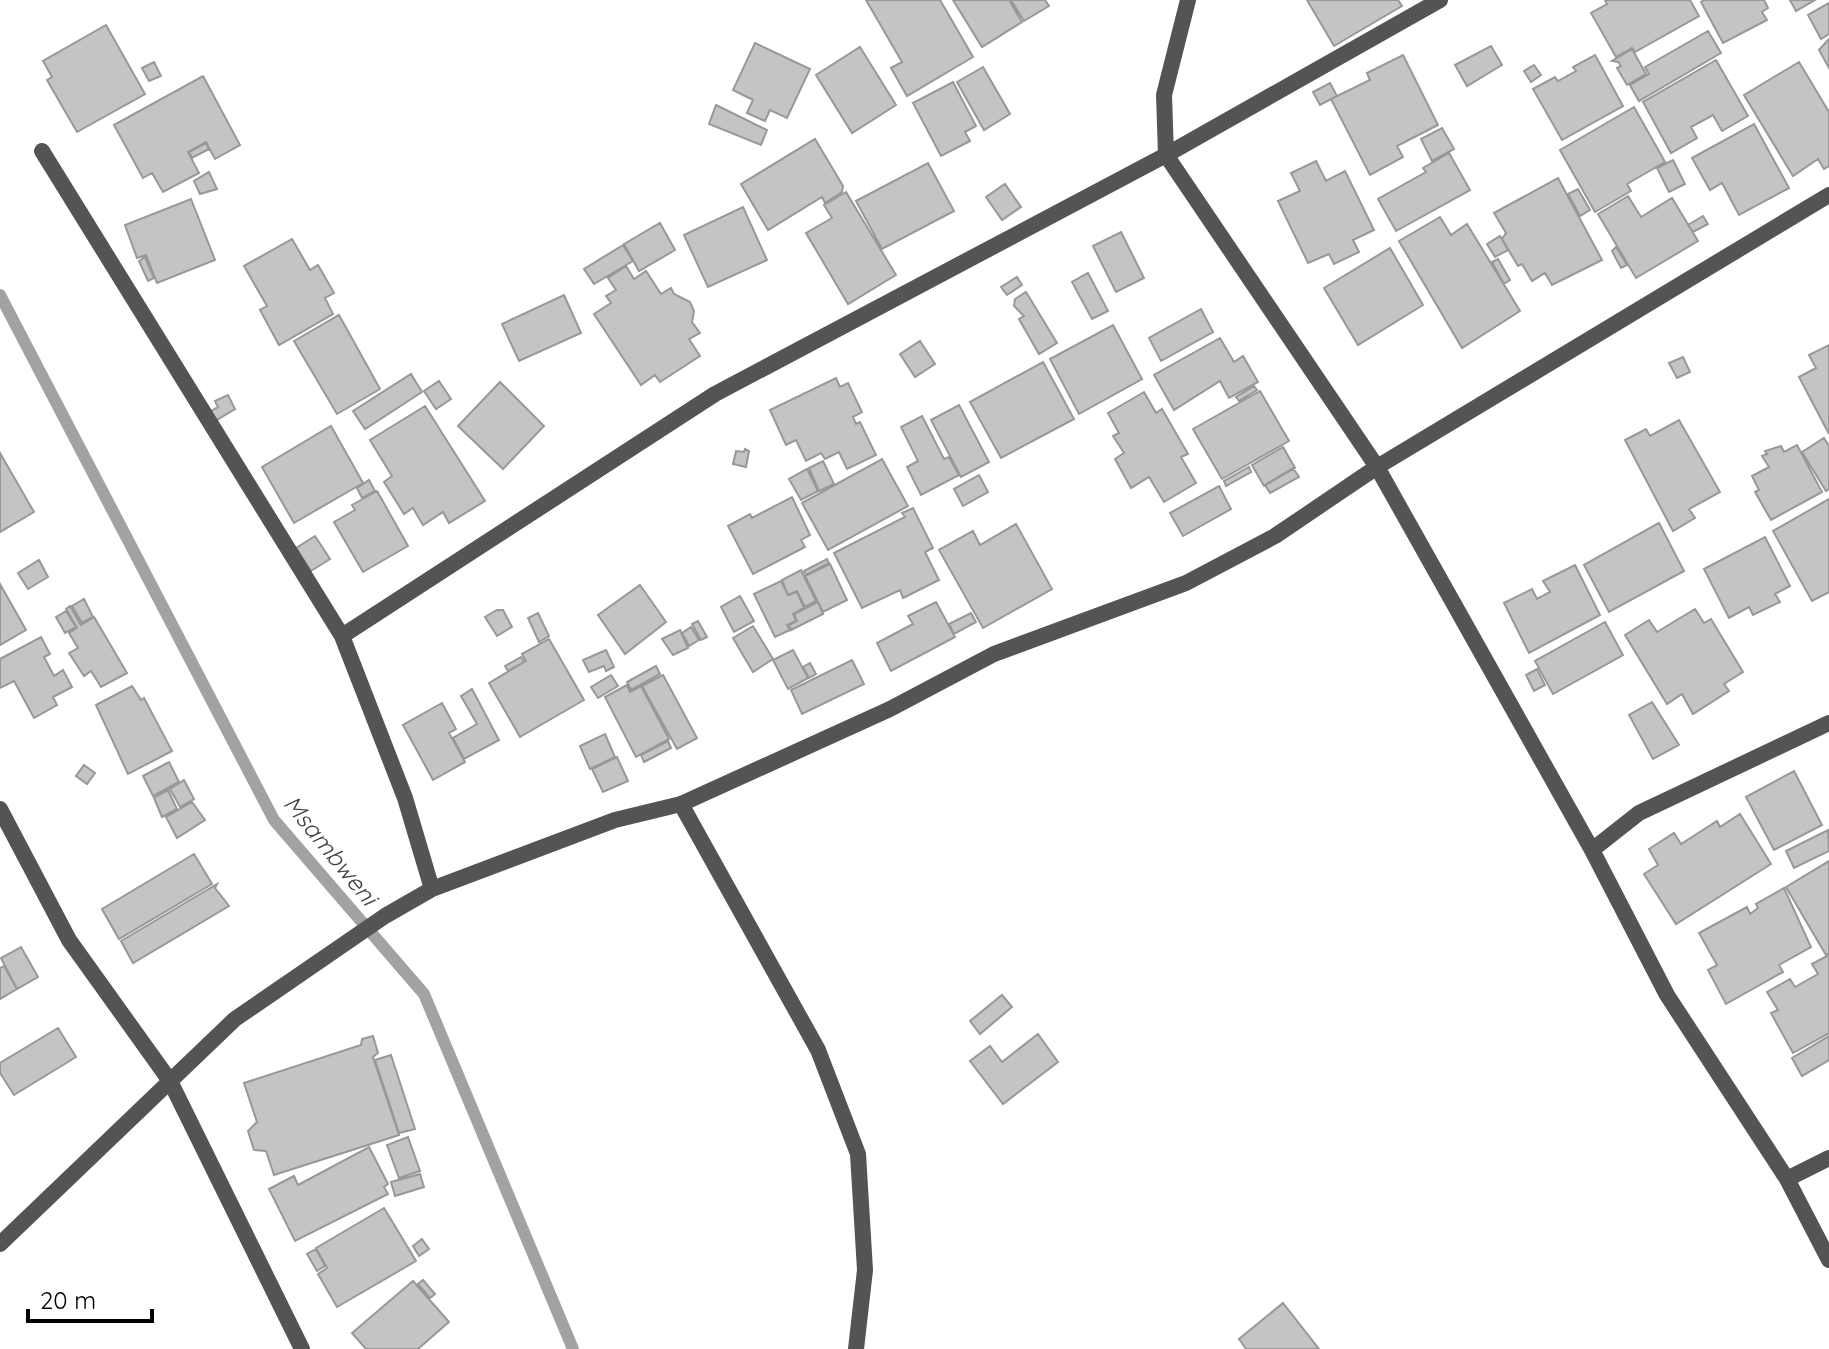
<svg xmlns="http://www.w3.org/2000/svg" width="1829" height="1349" font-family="Quicksand,sans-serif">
<rect width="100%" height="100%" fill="#fff"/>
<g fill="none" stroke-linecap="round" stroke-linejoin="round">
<path stroke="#a2a2a2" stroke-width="12" d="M0 295 274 820 424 994 573 1349"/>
</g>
<path fill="#c4c4c4" stroke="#989898" stroke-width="2" d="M866 0H940L973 57 907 96 891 68 902 62Z
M953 0H1009L1022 22 982 47Z
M1011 0H1045L1049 6 1024 21Z
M1307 0H1398L1402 6 1334 46Z
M1605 0H1690L1699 16 1635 52 1632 48 1616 57 1591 13 1607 4Z
M1704 0H1764L1768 8 1762 12 1767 20 1723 43 1701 2Z
M1790 0H1815L1796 11Z
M1829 3V34L1821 39 1808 15Z
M106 25 145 94 77 132 47 80 52 77 43 61Z
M1708 31 1721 53 1639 101 1630 85 1649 74 1645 67Z
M1829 39V68L1819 50Z
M755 43 810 69 787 118 770 110 765 121 747 113 753 100 733 90Z
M1491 46 1502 65 1467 86 1455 65Z
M860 47 896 105 852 133 816 75Z
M1632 49 1646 74 1627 85 1617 68 1621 66 1618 62 1612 61Z
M1403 55 1438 125 1397 146 1403 157 1370 175 1331 99 1370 80 1367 73Z
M1595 55 1623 106 1562 140 1533 89 1555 77 1558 81 1576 71 1573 67Z
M1716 60 1748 116 1722 131 1713 115 1691 127 1697 138 1671 153 1643 102Z
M154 62 161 76 149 81 142 68Z
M1799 62 1829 112V166L1824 169 1818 159 1793 176 1744 95Z
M1534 65 1541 75 1531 82 1524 71Z
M983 67 1010 114 984 130 957 82Z
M203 76 240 145 215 159 206 142 188 152 199 173 163 192 152 173 143 178 114 125Z
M953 82 976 126 965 132 970 141 941 156 913 103Z
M1330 83 1337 96 1320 105 1313 92Z
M716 105 767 130 761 145 709 124Z
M1634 107 1665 162 1627 184 1631 191 1595 212 1560 150Z
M1754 124 1789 188 1739 215 1722 183 1710 190 1692 158Z
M1442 128 1454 149 1432 161 1421 139Z
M815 139 843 186 842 192 825 203 822 197 768 230 741 184Z
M206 143 209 149 192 158 189 152Z
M1449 153 1470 190 1396 231 1378 199 1426 172 1423 168Z
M1673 160 1685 184 1669 192 1657 168Z
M1316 161 1326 181 1345 171 1374 230 1353 240 1359 252 1334 264 1329 254 1308 263 1278 201 1300 191 1291 173Z
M928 163 954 211 882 249 856 201Z
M209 172 217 189 200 194 194 181Z
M1558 178 1602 260 1552 285 1545 273 1532 281 1522 264 1518 266 1502 239 1506 233 1494 213Z
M1005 184 1021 207 1002 220 986 197Z
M1578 189 1590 210 1580 216 1568 194Z
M846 192 896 275 848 304 806 233 832 218 824 205Z
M1628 196 1641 217 1672 198 1698 241 1636 278 1598 214Z
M191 199 215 260 157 283 146 255 137 258 125 225Z
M743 207 767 260 708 287 684 235Z
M1703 216 1708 224 1693 232 1688 225Z
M1440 217 1451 235 1467 224 1520 311 1462 348 1399 241Z
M660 223 675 250 639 271 624 244Z
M1121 232 1144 278 1116 292 1093 246Z
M1500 236 1508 250 1495 257 1487 244Z
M292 239 310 270 318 265 334 293 325 298 333 314 279 345 260 310 267 306 244 266Z
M623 245 633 261 594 284 584 269Z
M1616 247 1627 265 1621 268 1612 251Z
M1390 248 1423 305 1358 345 1324 288Z
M145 257 154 278 148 281 139 261Z
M1498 259 1510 280 1504 284 1492 262Z
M626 266 634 279 646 271 661 294 671 288 674 294 690 302 694 311 692 322 700 333 689 339 700 356 660 382 655 375 641 385 594 314 611 303 606 296 616 290 608 278Z
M1088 273 1108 311 1092 319 1072 282Z
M1017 277 1022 285 1007 295 1001 287Z
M1026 292 1057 343 1039 354 1019 319 1024 316 1014 306 1015 299Z
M564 295 581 333 519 361 502 324Z
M1201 309 1213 332 1161 361 1149 338Z
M339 315 380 389 337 414 294 341Z
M1113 325 1142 379 1079 414 1050 359Z
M1220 338 1234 362 1243 356 1258 382 1229 398 1220 381 1174 410 1154 375Z
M920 341 935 364 915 377 900 354Z
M1829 345V434L1799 377 1816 368 1809 355Z
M1683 357 1690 372 1677 378 1669 363Z
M1043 362 1074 419 1001 458 970 402Z
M411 374 422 392 365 429 353 411Z
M836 378 840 387 848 383 862 412 853 417 856 424 860 422 876 455 847 469 839 452 825 459 821 453 806 461 796 440 786 445 770 410Z
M439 381 451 399 436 409 424 391Z
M500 382 544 426 503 469 458 426Z
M1254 386 1257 390 1239 401 1236 397Z
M1260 391 1289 441 1222 479 1193 429Z
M1144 392 1156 413 1162 409 1188 454 1181 457 1196 483 1164 502 1149 477 1131 488 1115 459 1124 453 1113 436 1119 433 1108 413Z
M228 395 235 409 215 421 211 411 218 407 215 401Z
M959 405 989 462 961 477 931 420Z
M425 406 485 501 449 523 443 512 423 525 413 508 404 514 384 482 392 476 370 440Z
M922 416 944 459 949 457 959 475 921 495 907 467 918 461 901 427Z
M1679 420 1720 492 1689 509 1695 518 1673 531 1625 440 1646 429 1650 436Z
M331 426 363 483 294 523 262 467Z
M1824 438 1829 446V489L1826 491 1802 452Z
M1797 445 1822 492 1771 520 1755 492 1759 490 1752 476 1769 467 1762 456 1767 454 1765 451 1781 446 1784 452Z
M1283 447 1295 468 1264 486 1252 465Z
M745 449 749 451 746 467 733 464 736 451 744 452Z
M0 453 34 512 0 532Z
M882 459 908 506 828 550 802 503Z
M823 461 834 484 819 491 809 468Z
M1249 467 1251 472 1226 486 1224 481Z
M1293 468 1299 477 1270 493 1265 485Z
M807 469 818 491 801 500 789 479Z
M979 475 988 492 963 506 954 489Z
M369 480 375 491 362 498 357 488Z
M1219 486 1231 509 1183 536 1170 513Z
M377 491 408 546 363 572 334 522 355 510 352 505Z
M792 497 810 535 801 540 805 547 753 574 728 526 750 514 752 518Z
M1829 499V592L1812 601 1773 531Z
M913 508 933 548 925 552 939 580 903 598 900 590 862 608 834 553 905 517 902 513Z
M1659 523 1684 571 1609 612 1584 565Z
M1016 524 1052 589 983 628 939 550 973 531 980 545Z
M315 536 330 559 311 571 296 548Z
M1765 537 1790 586 1775 594 1780 602 1753 615 1749 607 1729 618 1704 569Z
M827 559 829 563 806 575 804 571Z
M39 560 48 577 28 589 18 573Z
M830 564 847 600 823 612 805 576Z
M1575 565 1600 615 1529 653 1504 603 1532 589 1537 599 1550 592 1543 581Z
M801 570 816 601 805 607 797 591 788 595 782 580Z
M781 581 788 595 797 592 804 608 793 614 796 621 787 625 790 630 775 637 754 594Z
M0 584 26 630 0 645Z
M640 585 666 622 625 654 598 615Z
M740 596 754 621 734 632 721 607Z
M84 599 93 617 82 623 72 606Z
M818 602 823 614 791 630 789 625 797 621 794 614Z
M936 602 955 637 891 671 877 643 913 624 908 616Z
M70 606 81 625 94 617 127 673 101 687 91 671 84 676 69 653 78 648 69 633 77 628 66 609Z
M1695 609 1704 623 1711 619 1743 672 1724 684 1729 691 1693 714 1682 694 1667 704 1625 635 1649 620 1657 632Z
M497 610H503L512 627 497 636 485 617Z
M66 611 76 627 65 633 56 617Z
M538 613 549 636 539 642 528 618Z
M971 613 976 622 954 634 949 624Z
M698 621 707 637 701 640 692 624Z
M1605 622 1623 655 1553 694 1535 661Z
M753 626 773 659 753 672 733 638Z
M691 627 699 640 689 646 682 633Z
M680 630 688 648 673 655 662 639Z
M41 637 50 654 44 657 54 676 63 670 72 687 53 697 57 705 34 718 14 681 0 688V659Z
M549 639 584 700 520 737 489 683 526 661 522 654Z
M606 650 614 667 606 671 604 666 589 672 583 660Z
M793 650 808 678 788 689 773 660Z
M521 657 524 662 508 671 505 666Z
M852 660 864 684 802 714 791 690Z
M810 663 816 674 809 678 803 667Z
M656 666 660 674 631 690 627 682Z
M1537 669 1545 685 1534 691 1526 675Z
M611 675 618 686 598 698 591 687Z
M663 675 697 738 677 749 642 686Z
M627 685 630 692 641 686 669 739 636 757 605 697Z
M132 686 141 700 144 698 172 751 128 774 96 705Z
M472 689 499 740 464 759 453 738 477 724 461 696Z
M1652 702 1679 745 1653 759 1629 715Z
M442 703 456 729 449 733 465 762 433 780 403 725Z
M605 734 615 757 590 769 580 746Z
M668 741 671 748 644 762 641 755Z
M617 757 628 781 603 792 592 769Z
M169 762 179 782 153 796 143 776Z
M84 765 95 773 87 784 76 776Z
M1794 771 1822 825 1774 850 1746 797Z
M184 780 194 799 180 807 170 789Z
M168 790 177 809 162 817 154 798Z
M192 802 205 820 177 838 166 817Z
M1740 814 1771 864 1676 924 1644 874 1658 865 1649 849 1674 833 1681 844 1717 821 1720 827Z
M1828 830 1829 851 1794 868 1786 851Z
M194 854 212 884 119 939 102 909Z
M1829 861V953L1826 955 1786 887Z
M217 884 215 888 229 906 133 963 121 941Z
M1784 888 1811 947 1779 965 1783 972 1726 1004 1708 970 1717 965 1699 933 1747 907 1750 914 1758 908 1756 904Z
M21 947 38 977 17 989 1 958Z
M1829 955V1033L1793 1053 1771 1013 1778 1010 1767 992 1790 979 1795 987 1818 974 1812 964Z
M4 966 17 989 0 999V968Z
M1002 995 1012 1007 980 1034 970 1021Z
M58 1028 76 1057 14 1095 0 1073V1063Z
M1038 1034 1058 1062 1003 1104 970 1061 990 1046 1002 1062Z
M373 1036 378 1053 373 1057 399 1135 274 1175 266 1151 254 1150 248 1131 257 1122 244 1083 361 1045 362 1039Z
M1829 1036V1060L1802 1076 1792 1058Z
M391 1055 415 1129 399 1133 375 1060Z
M408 1137 420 1171 399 1178 387 1145Z
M369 1147 388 1184 384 1187 388 1194 295 1241 269 1189 294 1176 298 1185Z
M420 1174 424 1187 395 1196 391 1182Z
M384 1208 416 1261 337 1307 318 1274 327 1268 316 1248Z
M422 1239 429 1249 419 1256 413 1246Z
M316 1249 325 1266 317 1271 307 1254Z
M423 1280 435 1294 430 1298 418 1284Z
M413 1281 449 1322 418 1349H366L352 1333Z
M1283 1303 1319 1349H1246L1239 1339Z"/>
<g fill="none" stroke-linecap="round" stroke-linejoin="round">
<path stroke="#545454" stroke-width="16" d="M681 804 818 1050 858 1154 865 1270 856 1349"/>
<path stroke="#545454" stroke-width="16" d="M1188 0 1164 95 1166 155 1377 467 1592 850 1667 995 1787 1179 1829 1260
M42 151 342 636
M0 809 69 940 170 1081 302 1349
M1592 850 1639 813 1829 723
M432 889 405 798 342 636 715 394 1166 155 1440 0
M1787 1179 1829 1158
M0 1244 235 1019 385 916 432 889 615 820 681 804 890 709 994 654 1186 583 1275 536 1377 467 1829 195"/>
</g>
<g text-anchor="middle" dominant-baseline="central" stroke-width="7" stroke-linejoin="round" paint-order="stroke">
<g font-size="24" font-style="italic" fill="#434343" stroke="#fff">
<text transform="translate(331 850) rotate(51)">Msambweni</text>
</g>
</g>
<path d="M28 1309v12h124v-12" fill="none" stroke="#000000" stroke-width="4"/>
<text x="40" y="1309" font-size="24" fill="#000000" stroke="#ffffff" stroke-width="6" paint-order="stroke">20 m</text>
</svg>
